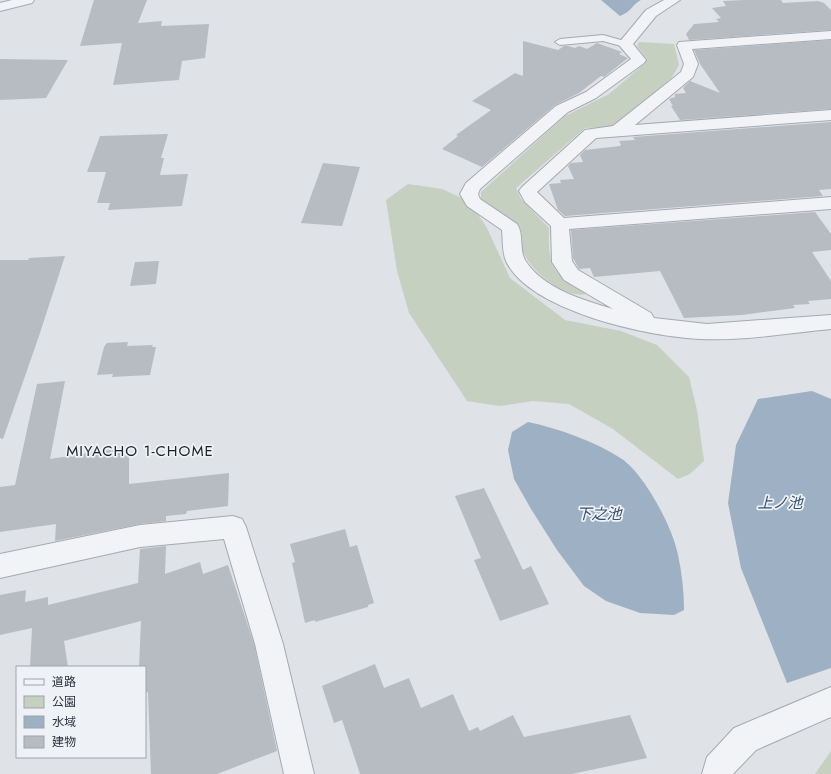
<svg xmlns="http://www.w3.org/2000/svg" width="831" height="774" font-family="Jost,'Noto Sans JP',sans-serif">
<rect width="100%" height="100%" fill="#dfe2e7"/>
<path fill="#c5d0c1" d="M639 42 674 44 679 65 672 77 624 120 610 127 585 128 516 188 521 199 549 228C549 244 547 262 559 274 566 281 578 286 586 294 566 299 533 273 525 255 521 246 519 234 516 225L481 201V192L565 116 609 94 643 65 647 59 637 46Z
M408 184 442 189 470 202 487 228 510 278 565 320 621 331 657 345 689 377 697 410 704 461 690 474 678 479 613 429 569 404 533 401 499 406 467 401 409 313 397 271 386 200Z
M831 751V774H815Z"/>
<path fill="#9db0c4" d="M601 0H641C631 5 633 11 620 16Z
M812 391 831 399V668L787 683 741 568 728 503 736 445 758 399Z
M528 422C560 429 594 441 622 459 645 475 673 528 678 555 682 573 684 592 684 610L674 615 640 613 606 601 584 586 557 550 531 509 514 479 508 450 512 432Z"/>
<path fill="#b7bcc3" d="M94 0H147L138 23 162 21 161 26 209 24 205 58 182 61 179 80 113 85 122 43 80 46Z
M744 0H781L783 3 818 1 824 3 831 10V30L689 40 686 34 694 24 719 22 716 19 721 18 712 8 726 6 723 1Z
M831 40V109L680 120 671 106H673L669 99 675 97V94L686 93 683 88 690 81 720 93 700 64 694 50Z
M523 41 558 50 564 46H568L575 48 579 46 587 49 597 43 622 52 619 54 628 58 604 77 601 76 579 93 555 105 482 167 442 149 458 136 456 135 491 110 472 101 515 73 523 76Z
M0 59 68 60 46 98 0 100Z
M831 122V189L819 190 823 196 565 216 558 210 549 184 561 183 560 180 574 179 568 166 571 163 583 162 580 155 585 150 620 146 621 145 619 141 635 140 633 137Z
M168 134 161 158H164L160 175 188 174 182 206 108 210 110 203H97L106 172H87L100 136Z
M323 163 360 167 342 226 301 223Z
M815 212 831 234V250L812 252 831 281V299L808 301 810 304 793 305 795 308 742 315 684 318 660 271 594 277 590 268 579 269 573 258 571 230Z
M65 256 39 336 3 439 0 438V260H28L29 258Z
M159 261 156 284 130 286 135 262Z
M128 342 127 346 153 345 152 347H156L150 375 112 377 113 374 97 375 104 347 107 343Z
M65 381 50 459 129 447V484L229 473 228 506 187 511 186 514 166 516V521L140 524 55 541 56 524 0 532V487L15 485 37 384Z
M484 488 523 570 531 566 549 604 500 621 474 560 481 558 455 496Z
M345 529 350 547 357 545 374 603 368 605V607L315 622V620L305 623 292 563 295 562 290 544Z
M166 546 165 574 200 562 203 574 228 565 254 644 277 751 217 774H151L148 692 145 693V667H139L141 621 64 641 68 667H30L32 628 0 635V595L26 590 25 602 48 597V605L138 583 140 549Z
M375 664 384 688 409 678 421 708 453 694 469 731 478 727 480 731 513 715 524 737 630 715 647 758 572 774H360L342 720 334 723 322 686Z"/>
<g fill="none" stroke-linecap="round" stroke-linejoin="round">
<g stroke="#a5a9b1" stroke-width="2">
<path id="service" d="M603 35 628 42 630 44 625 47 603 41 560 45 555 42 560 39Z"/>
</g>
<g stroke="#a5a9b1" stroke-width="2">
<path id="minor" d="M12 0H34L32 3 0 11V3Z
M664 0H680L656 16 633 44 646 60 644 63 596 98 568 112 480 189 478 194 480 199 517 224C524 234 519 249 525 260 542 288 583 300 613 309L564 280 552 262 551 226 525 202 519 191 522 187 585 130 613 126 681 72 684 64 677 45 679 42 831 31V39L692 49 698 64 693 77 635 125 831 110V120L596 138 537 192 564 218 831 197V209L569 229 572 261 578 270 651 313 654 318 707 324 831 315V329C788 333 744 341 700 339 649 337 529 311 506 261 502 252 503 240 502 230L467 206 460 194 466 183 556 106 586 92 631 59 618 44 646 10Z
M233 516 242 519 246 527 283 644 314 774H284L255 644 224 539 140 547 0 578V554L140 525Z
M831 687V717L756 750 733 774H702L707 757 734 728Z"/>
</g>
<use href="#service" fill="#f1f3f6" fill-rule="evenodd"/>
<use href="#minor" fill="#f1f3f6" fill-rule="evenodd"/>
</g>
<g text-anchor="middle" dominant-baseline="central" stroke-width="3.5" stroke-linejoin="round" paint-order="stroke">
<g font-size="15" letter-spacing="1" fill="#1c222e" stroke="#eef1f5">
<text x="140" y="451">MIYACHO 1-CHOME</text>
</g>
<g font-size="15" font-style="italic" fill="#37506d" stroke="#eef1f5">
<text x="780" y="503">上ノ池</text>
<text x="599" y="514">下之池</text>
</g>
</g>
<rect x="16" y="666" width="130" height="92" fill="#eef1f5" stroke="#9fa4ab"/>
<rect x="24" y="679" width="20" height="6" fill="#f1f3f6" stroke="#9fa4ab"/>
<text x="52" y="686" font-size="12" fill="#29313d">道路</text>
<rect x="24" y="696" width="20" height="12" fill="#c5d0c1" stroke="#9fa4ab"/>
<text x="52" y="706" font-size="12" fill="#29313d">公園</text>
<rect x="24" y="716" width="20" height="12" fill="#9db0c4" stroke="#9fa4ab"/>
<text x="52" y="726" font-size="12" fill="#29313d">水域</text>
<rect x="24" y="736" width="20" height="12" fill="#b7bcc3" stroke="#9fa4ab"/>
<text x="52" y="746" font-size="12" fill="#29313d">建物</text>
</svg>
